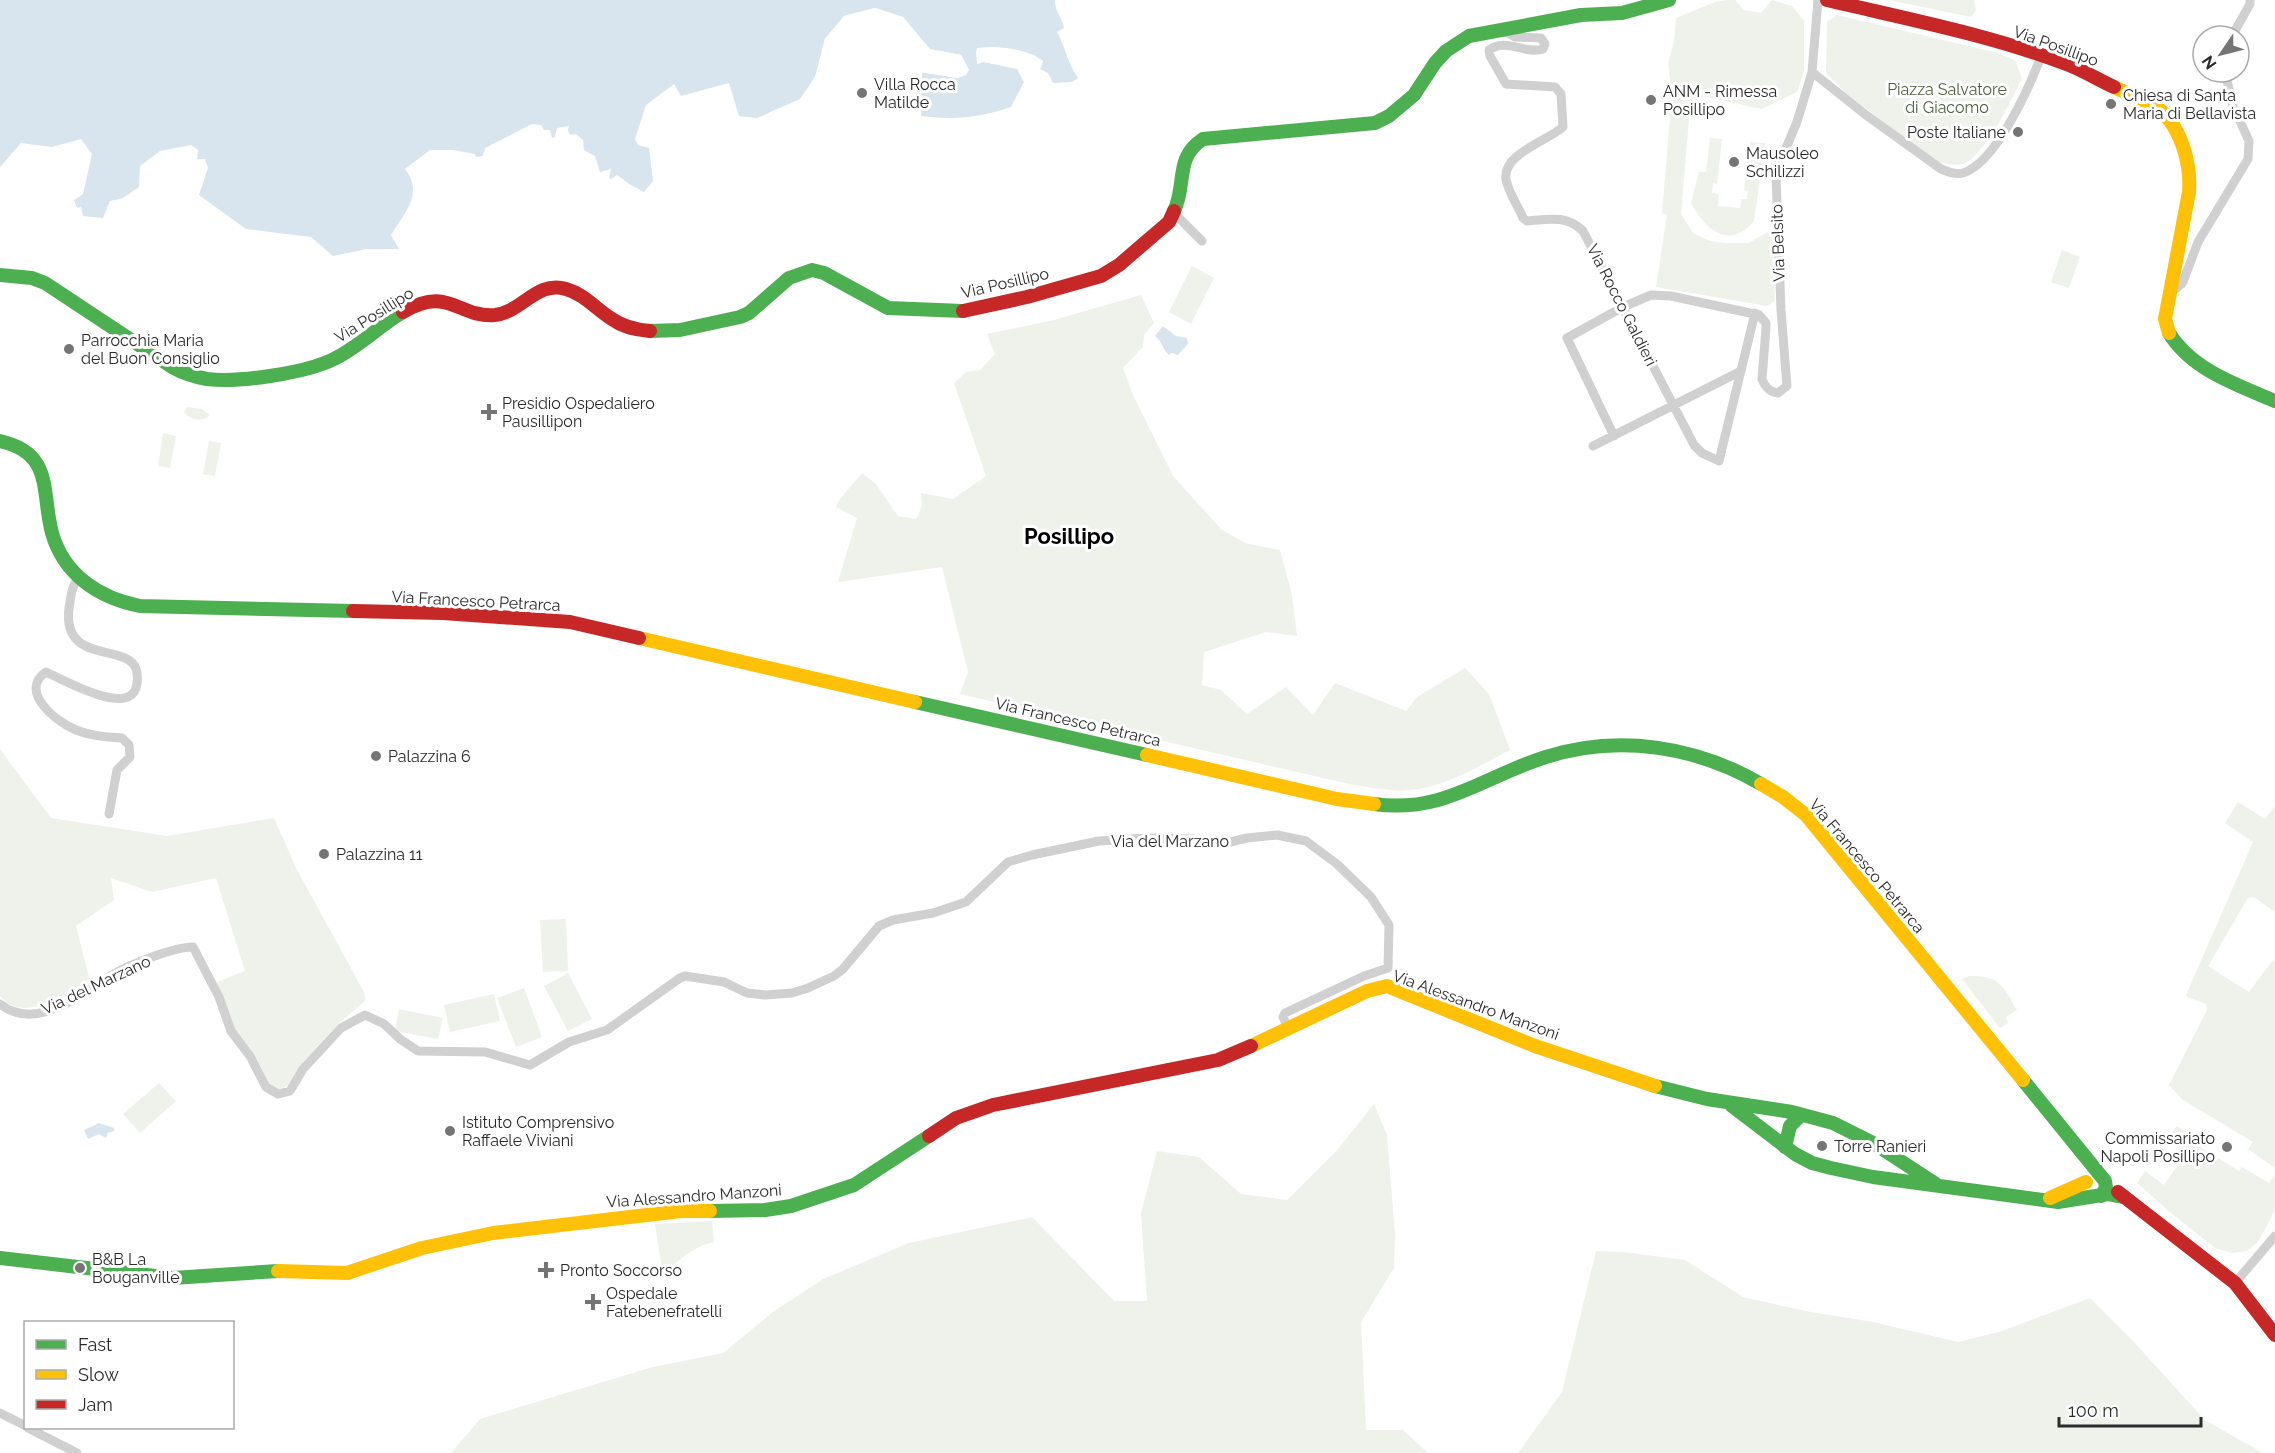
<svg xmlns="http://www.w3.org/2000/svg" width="2275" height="1453" font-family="Raleway,sans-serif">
<rect width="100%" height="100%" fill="#fff"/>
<path fill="#eef2eb" d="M1727 0H1735L1744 10 1761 13 1772 0 1792 6 1804 21V71L1797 92 1762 109 1712 98 1691 96 1681 214 1693 233 1710 241 1725 243H1749L1771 230 1775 301 1767 306 1656 287 1667 215 1662 213 1672 94 1668 63 1674 42 1676 18 1715 2Z
M1889 0H1974L1976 10 1971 17Z
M1837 15 1998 53 2015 60 2022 79C2011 100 1985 156 1963 164 1954 167 1944 163 1935 161L1847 94 1826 73 1827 22Z
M1710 138 1722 139 1717 184 1713 183 1712 193 1719 194 1718 206 1740 208 1741 199H1747L1748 191 1744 190 1750 142 1765 143 1754 221C1729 251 1705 229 1691 203L1699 172H1706Z
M2062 250 2080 257 2069 288 2051 282Z
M1192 266 1214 278 1191 324 1169 312Z
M1141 295 1154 323 1144 335 1143 347 1123 368 1133 395 1173 476 1221 529 1245 543 1280 550 1292 595 1297 636 1266 632 1204 652 1202 685 1221 690 1247 714 1286 687 1313 715 1335 683 1406 711 1417 697 1465 668 1489 694 1510 750C1479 766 1446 787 1410 790 1390 792 1369 787 1349 784L960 694 968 672 942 567 838 582 857 518 836 507 840 499 862 473 876 484 898 516 916 519 922 506 921 493 953 499 986 476 954 383 966 372 980 370 995 354 987 334 1054 320Z
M187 407 202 409 210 415C203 423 190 420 184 412Z
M163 433 176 436 170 468 158 466Z
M209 441 221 443 215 476 203 474Z
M0 749 51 818 167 836 274 818 297 870 364 992 365 1001 337 1025 303 1062 287 1086 279 1089 270 1085 254 1053 234 1028 217 982 245 971 216 878 152 892 111 878 114 900 76 926 90 981C66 994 23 1025 0 996Z
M2238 802 2265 819 2275 806V912L2254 897 2248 898 2208 966 2249 992 2273 960 2275 962V1168L2248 1149 2253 1142 2183 1100 2169 1085 2207 1010 2206 1004 2187 997 2186 995 2253 842 2225 823Z
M566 919 568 971 543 972 540 920Z
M568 973 592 1019 568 1031 544 986Z
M1969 976C2000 975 2003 986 2017 1010L2006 1017 2008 1023 2000 1028 1962 979Z
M524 988 542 1037 516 1047 497 998Z
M494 994 500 1021 450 1032 444 1005Z
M399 1009 443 1018 438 1039 395 1031Z
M159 1083 176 1101 140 1133 123 1114Z
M1374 1104 1387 1135 1395 1234 1394 1268 1361 1322 1366 1430H1403L1428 1453H451L480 1419 653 1367 723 1353 773 1312 823 1279 909 1243 1032 1217 1114 1301H1147L1141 1213 1157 1151 1199 1157 1241 1194 1287 1200 1338 1149Z
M2177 1126 2203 1142 2200 1147 2239 1171 2242 1167 2269 1183 2275 1175V1210L2258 1242 2247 1251 2232 1253 2215 1248 2171 1213 2137 1183 2145 1171 2164 1185 2186 1153 2167 1139Z
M712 1221 714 1242C690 1248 681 1259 663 1275L655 1224Z
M1596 1251 1623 1252 1685 1260 1743 1297 1805 1311 1873 1322 1958 1342 1999 1332 2090 1298 2132 1340 2205 1420 2263 1453H1518L1562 1392Z"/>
<path fill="#d8e5ee" d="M0 0H1055C1055 13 1062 16 1064 28L1057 32C1066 49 1068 64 1078 78L1072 82 1053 83 1048 73 1040 69 1043 61C1023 48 1000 46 978 48L977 64 984 62 1017 69 1024 82 1011 107C978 118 955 120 921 116L922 72 958 78 969 70 961 55 930 49 903 17 875 8 844 16 825 39 815 77 800 99 757 118 739 116 729 83 681 96 674 84 646 105 635 139 638 145 649 148 653 181 644 192 629 184 617 175 611 179 609 177 611 169 600 172 595 156 584 150 583 140 576 134 570 135 568 130 569 126 557 128 555 137 552 138 550 130H544L541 125 532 124 485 148 483 156 476 157 475 154 453 150H430L405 169C424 194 405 212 391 235L399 249H367L333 256 311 237 246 229 199 195 208 168 205 159H197L198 150 191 145 160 151 140 166 139 187 123 198 110 201 103 218 83 216 81 207 77 208 74 200 83 194 92 154 81 139 52 147 21 143 0 167Z
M1163 326 1176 336 1187 338 1188 344 1178 355 1172 353 1169 355C1162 349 1163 342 1155 336Z
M99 1123 114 1128V1131L108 1133 106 1138 99 1134 88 1139 84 1130Z"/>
<path fill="#fff" d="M875 8 903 17 929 49 961 55 969 70 966 75 958 78 919 72 922 69 958 75 966 70 959 57 928 52 902 19 875 12 845 18 828 41 818 78 808 93 806 91 815 77 825 39 844 16Z
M994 47 1017 50 1034 55 1043 61 1040 69H1037L1039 62 1033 58 1016 53 994 50 980 51V60L984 59 1017 66 1020 69 984 62 977 64 976 53 977 48Z"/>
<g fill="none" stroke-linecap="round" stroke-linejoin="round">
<path stroke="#d0d0d0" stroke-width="9" d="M1501 29 1515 37 1541 38 1545 44 1543 49C1525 55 1506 37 1489 50L1490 56 1506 84 1555 87 1561 94 1563 127C1549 140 1502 154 1506 179 1508 192 1518 206 1523 218L1527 221C1549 219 1567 215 1583 231L1694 445 1702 453 1719 461 1755 313
M2232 36 2250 4V0
M1812 72 1866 115 1941 169C1948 172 1956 175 1963 173 1996 163 2030 86 2041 56
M1174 213 1202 241
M2171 289 2177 288 2183 282 2198 242 2248 159 2249 141 2233 106 2225 72
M1614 436 1567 338 1623 307 1651 295 1671 296 1759 315 1766 323V328L1762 379C1765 387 1769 392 1778 393L1787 386 1781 310 1776 176 1777 169 1797 122 1812 72 1818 0
M1593 446 1741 371
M78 578C71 588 71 597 69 608 62 662 120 645 134 665 138 670 138 682 136 688 128 716 63 680 46 672 18 691 56 722 76 730 91 736 106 737 122 738L129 745 130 757 117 770 109 814
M0 1004C37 1033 81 993 114 974 131 964 174 947 193 947L219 997 231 1031 250 1056 266 1087 278 1094 290 1091 303 1069 341 1028 365 1015 384 1024 400 1039 418 1051 485 1052 530 1065 569 1042 607 1030 680 978 685 976 724 982 747 993 765 995 792 993 808 988 834 976 843 969 879 926 893 920 933 913 966 902 1008 862 1032 855 1099 841 1148 838 1193 839 1222 844 1247 838 1277 835 1306 841 1337 864 1371 897 1389 925 1388 968 1364 976 1285 1013 1283 1017 1288 1028
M2235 1283 2275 1236
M0 1413 26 1426
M28 1428 77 1453"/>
<path stroke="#4caf50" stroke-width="14" d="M1174 211C1187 184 1174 158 1203 139L1375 123 1389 116 1414 95 1435 63 1446 51 1469 36 1581 15 1622 13 1669 0
M0 275 32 278 45 283 172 367C183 373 195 377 207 379 238 383 306 373 334 359 359 347 379 326 403 312
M650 331 680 330 740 317 749 313 789 278 812 270 824 273 888 308 963 311
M2169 333C2192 370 2237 385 2275 401
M0 441C54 453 41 492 52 533 64 575 99 598 140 606L353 611
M915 702 1147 755
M1374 804C1444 814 1484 776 1546 757 1618 734 1696 746 1761 784
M2023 1080 2105 1181 2106 1188 2101 1196
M1655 1086 1707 1099 1792 1112 1833 1123 1873 1143 1936 1184
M1732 1106 1795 1154 1812 1163 1831 1168 1873 1177 2058 1202 2108 1194 2124 1197
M1785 1147 1790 1126 1801 1115
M710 1211 765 1210 791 1206 854 1185 929 1136
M0 1258 173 1278 278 1271"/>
<path stroke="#ffc107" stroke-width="14" d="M2114 87C2128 94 2148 100 2160 110 2182 129 2191 165 2189 192L2165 319 2169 333
M639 638 915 702
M1147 755 1337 799 1374 804
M1761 784 1783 797 1806 815 2023 1080
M1251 1046 1367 991 1387 986 1535 1046 1655 1086
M2050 1198 2086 1182
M278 1271 347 1273 422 1248 493 1233 681 1211H710"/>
<path stroke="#c62828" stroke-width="14" d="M1827 0C1907 19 1991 35 2069 65 2084 71 2099 80 2114 87
M963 311 1027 297 1101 276 1119 265 1169 222 1174 211
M403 312C449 285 458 318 495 315 522 312 537 280 566 289 584 294 596 309 612 319 623 327 637 330 650 331
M353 611 443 613 570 622 639 638
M929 1136 956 1118 993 1105 1218 1060 1251 1046
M2118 1192 2235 1283 2275 1335"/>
</g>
<g fill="#757575" stroke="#fff" stroke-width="2">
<circle cx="862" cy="93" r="6"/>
<circle cx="1651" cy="100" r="6"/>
<circle cx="2111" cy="104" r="6"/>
<circle cx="2018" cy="132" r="6"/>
<circle cx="1734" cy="162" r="6"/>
<circle cx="69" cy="349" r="6"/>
<path d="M486 403h6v6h6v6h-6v6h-6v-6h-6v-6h6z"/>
<circle cx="376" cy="756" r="6"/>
<circle cx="324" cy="854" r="6"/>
<circle cx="450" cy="1131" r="6"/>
<circle cx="1822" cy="1146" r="6"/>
<circle cx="2227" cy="1147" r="6"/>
<circle cx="80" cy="1268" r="6"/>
<path d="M543 1261h6v6h6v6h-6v6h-6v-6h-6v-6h6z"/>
<path d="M590 1293h6v6h6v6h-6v6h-6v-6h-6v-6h6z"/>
</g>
<g text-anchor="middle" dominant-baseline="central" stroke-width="6" stroke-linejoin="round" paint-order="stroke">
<g font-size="16" fill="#2b2b2b" stroke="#fff">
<text transform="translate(2056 46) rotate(20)">Via Posillipo</text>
<text transform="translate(1778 243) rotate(-92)">Via Belsito</text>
<text transform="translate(1005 283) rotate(-13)">Via Posillipo</text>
<text transform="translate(1622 305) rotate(63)">Via Rocco Galdieri</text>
<text transform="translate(374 315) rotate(-32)">Via Posillipo</text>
<text transform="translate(476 601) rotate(3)">Via Francesco Petrarca</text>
<text transform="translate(1078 722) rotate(13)">Via Francesco Petrarca</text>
<text x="1170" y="841">Via del Marzano</text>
<text transform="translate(1867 866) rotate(50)">Via Francesco Petrarca</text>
<text transform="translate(96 985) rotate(-25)">Via del Marzano</text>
<text transform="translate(1476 1005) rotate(20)">Via Alessandro Manzoni</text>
<text transform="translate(694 1196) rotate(-4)">Via Alessandro Manzoni</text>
</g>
<g font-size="16" fill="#2b2b2b" stroke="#fff" text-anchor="start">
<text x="874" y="84">Villa Rocca<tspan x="874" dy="18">Matilde</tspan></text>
<text x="1663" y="91">ANM - Rimessa<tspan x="1663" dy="18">Posillipo</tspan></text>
<text x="2123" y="95">Chiesa di Santa<tspan x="2123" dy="18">Maria di Bellavista</tspan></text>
<text x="2006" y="132" text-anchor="end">Poste Italiane</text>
<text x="1746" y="153">Mausoleo<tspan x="1746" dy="18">Schilizzi</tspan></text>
<text x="81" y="340">Parrocchia Maria<tspan x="81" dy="18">del Buon Consiglio</tspan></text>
<text x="502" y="403">Presidio Ospedaliero<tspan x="502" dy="18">Pausillipon</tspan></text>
<text x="388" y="756">Palazzina 6</text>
<text x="336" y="854">Palazzina 11</text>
<text x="462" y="1122">Istituto Comprensivo<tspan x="462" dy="18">Raffaele Viviani</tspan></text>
<text x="2215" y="1138" text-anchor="end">Commissariato<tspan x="2215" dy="18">Napoli Posillipo</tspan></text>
<text x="1834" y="1146">Torre Ranieri</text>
<text x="92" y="1259">B&amp;B La<tspan x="92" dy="18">Bouganville</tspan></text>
<text x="560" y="1270">Pronto Soccorso</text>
<text x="606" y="1293">Ospedale<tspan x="606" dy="18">Fatebenefratelli</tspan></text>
</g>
<g font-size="16" fill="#4e623e" stroke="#fff">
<text x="1947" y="89">Piazza Salvatore<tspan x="1947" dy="18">di Giacomo</tspan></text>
</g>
<g font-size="22" font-weight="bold" fill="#000" stroke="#fff">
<text x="1069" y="536">Posillipo</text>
</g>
</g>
<rect x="24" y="1321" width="210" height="108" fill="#ffffff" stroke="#aaaaaa" stroke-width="1.5"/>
<rect x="36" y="1340" width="30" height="9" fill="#4caf50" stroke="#aaaaaa" stroke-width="1.5"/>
<text x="78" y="1351" font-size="18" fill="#2b2b2b">Fast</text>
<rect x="36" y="1370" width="30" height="9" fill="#ffc107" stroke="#aaaaaa" stroke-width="1.5"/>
<text x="78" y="1381" font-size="18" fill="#2b2b2b">Slow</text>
<rect x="36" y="1400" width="30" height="9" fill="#c62828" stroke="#aaaaaa" stroke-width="1.5"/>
<text x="78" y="1411" font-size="18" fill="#2b2b2b">Jam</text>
<g transform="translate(2221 54) rotate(235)"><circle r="28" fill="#ffffff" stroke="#aaaaaa" stroke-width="1.5"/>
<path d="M0-4.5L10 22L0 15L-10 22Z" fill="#757575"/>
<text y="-9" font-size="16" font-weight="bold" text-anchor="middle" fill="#2b2b2b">N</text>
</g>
<path d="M2059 1417v9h142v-9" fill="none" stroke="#2b2b2b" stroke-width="3"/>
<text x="2068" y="1417" font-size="18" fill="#2b2b2b" stroke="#ffffff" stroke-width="4.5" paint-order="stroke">100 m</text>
</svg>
